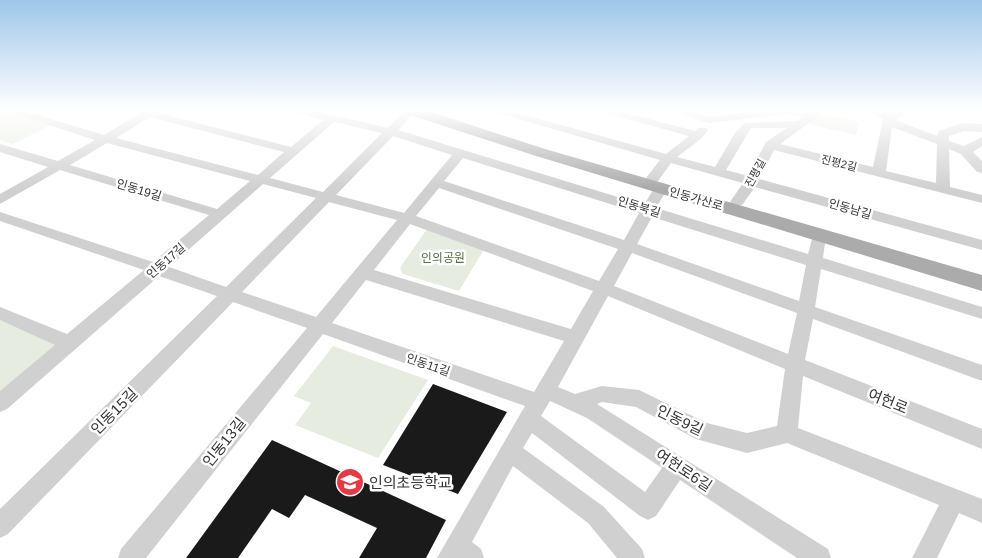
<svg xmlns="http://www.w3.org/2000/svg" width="982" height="558" font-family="Arial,'Noto Sans KR',sans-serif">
<rect width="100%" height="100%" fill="#fff"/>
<path fill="#e6ecdf" d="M9 112 53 124 13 144 0 140V113Z
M823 116 848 118 859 122 856 135 809 124 810 119Z
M427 229 486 246 459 291 403 274 400 268Z
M0 320 55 342 60 349 0 394Z
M333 346 428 380 378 458 295 425 311 403 294 396Z"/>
<path fill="#1a1a1a" d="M433 384 507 412 458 494 383 465Z
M272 440 446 520 426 558H359L377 528 305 495 289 518 272 509 238 558H186Z"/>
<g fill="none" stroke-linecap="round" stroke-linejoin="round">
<path fill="#d0d0d0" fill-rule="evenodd" d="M3 110H22L104 135 139 114 138 110H160L159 113 291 147 323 120 289 110H311L388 128 405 110H417L398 130 644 205 656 185H666L668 188 656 208 808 254 814 232H824L826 235 823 258 982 307V319L821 269 815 307 982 365V381L813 319 805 360 982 429V449L803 376 798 428 982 499V523L959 513 937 558H912L939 505 787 443 747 453 696 439 636 407 602 402 597 404 828 549 831 558H797L680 480 656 516 648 520 640 516 532 433 523 448 604 507 642 549 645 558H617L588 523 513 466 472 542 481 549 484 558H437L525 406 323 334 146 558H118L121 549 307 328 233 302 8 534 0 538V509L217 296 159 276 7 409 0 412V391L55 345 0 320V307L67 334 144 270 0 221V212L153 262 209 215 60 170 0 204V194L48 167 0 152V144L58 161 95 140ZM150 117 284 152 258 175 116 138ZM334 122 382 133 323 192 270 178ZM393 136 452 155 404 213 336 195ZM107 143 250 181 217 209 70 165ZM463 158 639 213 624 240 444 181ZM263 184 316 198 226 287 169 267ZM439 188 618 249 599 281 416 216ZM329 202 397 220 316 317 242 292ZM652 217 806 265 799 301 637 244ZM410 224 593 291 571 329 374 270ZM632 253 797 313 788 354 614 286ZM366 280 564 341 534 392 332 323ZM608 296 785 369 777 426 747 433 707 423 639 390 602 386 575 394 558 387ZM550 401 587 418 662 468 645 492 541 416Z
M488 110H507L666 154 689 136 595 110H615L695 131 698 128H706L708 130 702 138 677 157 715 167 735 133 744 123 797 121 803 117 789 114 709 123 668 110H687L709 117 764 110H822L821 114 780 144 873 167 883 119 864 110H881L890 114 896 110H910L896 120 937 136 939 131 963 123 982 124V132L964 131 949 136V141L964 146 982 137V146L973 152 982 161V173L977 172 961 154 949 149 950 187 982 195V203L774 150 759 179 982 240V250L755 187 742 205H732L730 202 743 183 671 163 658 181H648L646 178 660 160ZM892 127 937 144 936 183 886 171ZM751 128H787L766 142 748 176 726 170Z"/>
<path fill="#ababab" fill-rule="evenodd" d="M425 110 545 149 982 275V291L533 155 407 114 405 111Z"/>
</g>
<linearGradient id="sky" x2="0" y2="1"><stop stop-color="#9ec6ea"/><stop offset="0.58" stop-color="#fff"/><stop offset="1" stop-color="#fff" stop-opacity="0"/></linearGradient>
<rect width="982" height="189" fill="url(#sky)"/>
<defs>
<g id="school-disc" transform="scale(1.4375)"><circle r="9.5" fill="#e63946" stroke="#fff"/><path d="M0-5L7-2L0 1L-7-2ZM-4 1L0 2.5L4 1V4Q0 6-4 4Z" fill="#fff"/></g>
</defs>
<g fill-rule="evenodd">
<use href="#school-disc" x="350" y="482"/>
</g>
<g text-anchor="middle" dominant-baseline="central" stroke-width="5" stroke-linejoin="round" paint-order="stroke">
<g font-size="11" fill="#333" stroke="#fff">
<text transform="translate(839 163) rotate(14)">진평2길</text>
<text transform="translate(755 173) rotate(-61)">진평길</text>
</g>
<g font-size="12" fill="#333" stroke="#fff">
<text transform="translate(139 190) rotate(17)">인동19길</text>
<text transform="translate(696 199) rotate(16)">인동가산로</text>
<text transform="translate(639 207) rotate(17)">인동북길</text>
<text transform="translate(850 209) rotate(16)">인동남길</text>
<text transform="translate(166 261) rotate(-41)">인동17길</text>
<text transform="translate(428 365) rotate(19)">인동11길</text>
</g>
<g font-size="12" fill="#56703f" stroke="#fff">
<text x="443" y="258">인의공원</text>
</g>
<g font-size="15" fill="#333" stroke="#fff">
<text transform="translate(888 401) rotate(22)">여헌로</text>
<text transform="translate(114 411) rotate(-45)">인동15길</text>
<text transform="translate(680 420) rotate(26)">인동9길</text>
<text transform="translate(224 442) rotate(-51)">인동13길</text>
<text transform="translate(684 470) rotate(33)">여헌로6길</text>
</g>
<g font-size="15" fill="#333" stroke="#fff" text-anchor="start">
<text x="369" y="482">인의초등학교</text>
</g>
</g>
</svg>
